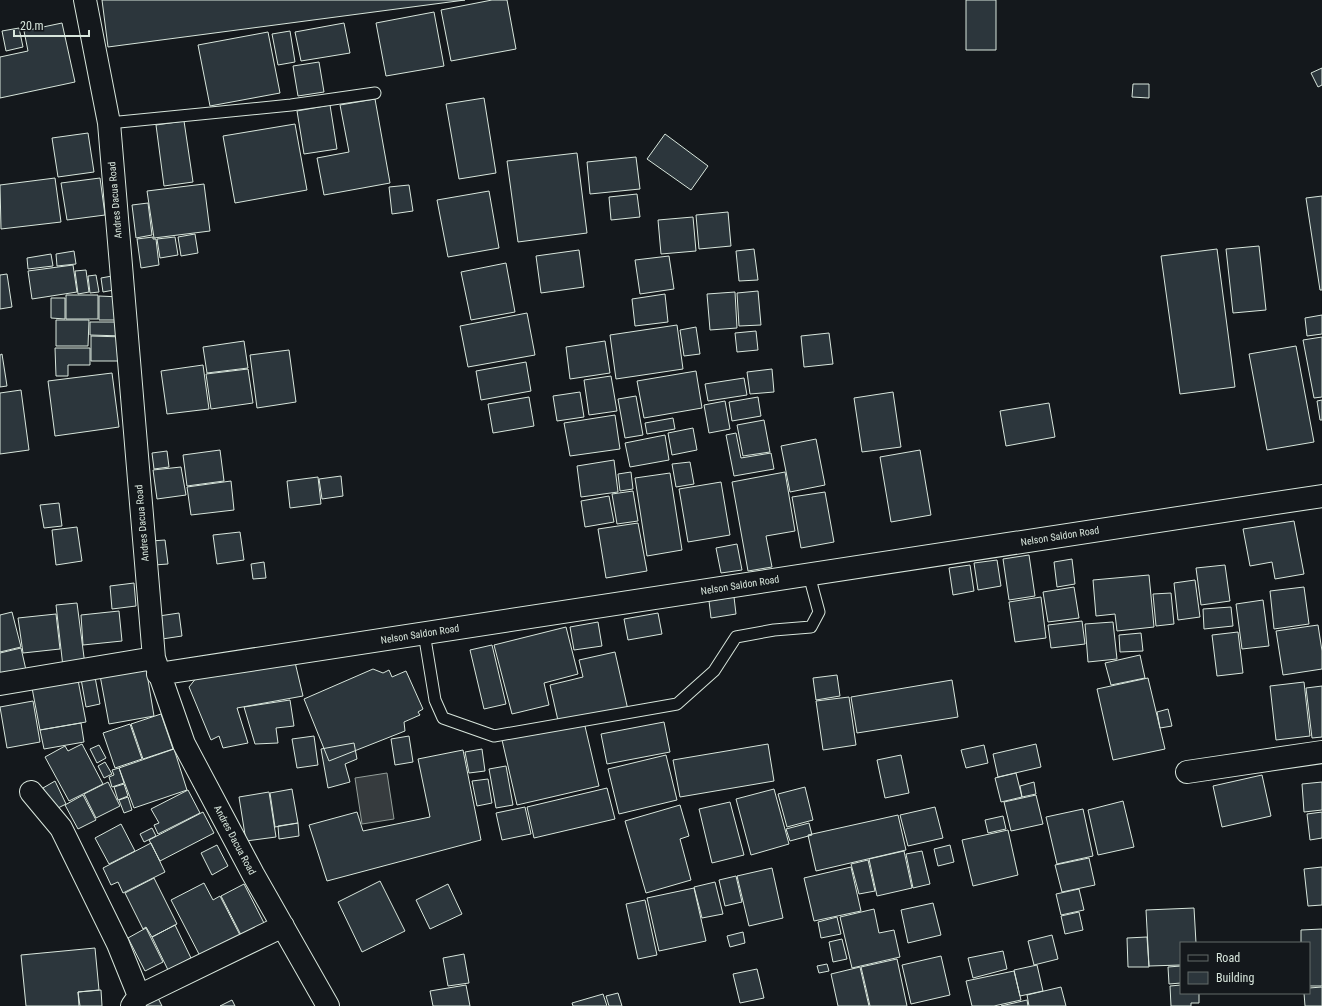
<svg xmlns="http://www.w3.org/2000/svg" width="1322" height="1006" font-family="'Roboto Condensed',sans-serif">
<rect width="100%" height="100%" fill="#14181c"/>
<path fill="#363b3e" stroke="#939e99" d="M387 773 394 819 362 824 355 778Z"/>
<path fill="#2c363c" stroke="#d8e6dc" d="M102 0H465L108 47Z
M492 0H507L516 49 451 61 441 10Z
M966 0H996V50H966Z
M434 12 444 66 386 76 376 23Z
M62 23 75 82 0 98V57L28 51 24 31Z
M344 23 350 53 301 61 295 32Z
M19 28 23 47 6 51 2 31Z
M290 31 295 62 278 65 272 34Z
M268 32 280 93 210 106 198 45Z
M319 62 324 92 298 96 293 66Z
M1322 68V85L1318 87 1311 73Z
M1133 84H1149V98L1132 97Z
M484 98 496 173 459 179 446 104Z
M375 99 390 183 324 195 317 158 349 152 340 105Z
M330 105 337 149 304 154 297 111Z
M184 121 193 182 164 186 156 125Z
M295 124 307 190 235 203 223 136Z
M88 133 94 172 58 177 52 138Z
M665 134 708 166 691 190 647 159Z
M577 153 587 233 518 242 507 161Z
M636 157 640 189 590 194 587 162Z
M55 178 61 222 1 229 0 185Z
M100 178 105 215 67 220 61 183Z
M204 184 210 231 154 238 147 191Z
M409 185 413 211 392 214 389 187Z
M489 191 499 248 448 257 437 200Z
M637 194 640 217 611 220 609 197Z
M1322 196V290H1320L1306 198Z
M148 203 152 235 136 238 132 205Z
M728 212 731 246 699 249 696 215Z
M693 217 696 251 661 254 658 220Z
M195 234 198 253 181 256 178 237Z
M153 237V239H156L159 265 141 268 137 239Z
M175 237 178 255 160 258 157 239Z
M1259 246 1266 310 1233 313 1226 249Z
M754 249 758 280 739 281 736 251Z
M1217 249 1235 387 1180 394 1161 256Z
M579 250 584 287 541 293 536 256Z
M74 251 76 264 57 266 56 254Z
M51 254 53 266 28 269 27 258Z
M669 256 674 289 640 294 635 260Z
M506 263 515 312 471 320 461 272Z
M73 265 77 292 32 299 28 271Z
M86 270 89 292 78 294 75 271Z
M7 274 12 307 0 309V275Z
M96 275 99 292 90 293 88 276Z
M112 276 114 290 103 292 101 278Z
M758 291 761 325 739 326 737 293Z
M735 292 737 328 710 330 707 294Z
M665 294 668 322 635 326 632 299Z
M66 295H98V319H66Z
M99 296 121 297V320H99Z
M51 298H65V319L51 318Z
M527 313 535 355 468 367 460 326Z
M1322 315V334L1307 336 1305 318Z
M56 320H89L88 346H56Z
M90 322H123V336L90 335Z
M677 325 683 369 616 379 610 335Z
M696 327 700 354 684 356 680 330Z
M756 331 758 350 737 352 735 333Z
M829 333 833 364 804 367 801 336Z
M91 336 124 337V361H91Z
M1322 337V397L1314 398 1303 340Z
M244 341 248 368 207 373 203 347Z
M605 341 610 373 570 379 566 347Z
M1296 346 1314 442 1267 450 1249 354Z
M55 348H90V365H68V376H56Z
M289 350 296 402 257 408 250 355Z
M2 354 7 386 0 387V355Z
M526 362 531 391 481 400 476 371Z
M203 365 209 409 167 414 161 371Z
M248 369 253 403 211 409 206 374Z
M772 369 774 392 750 394 747 372Z
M696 371 702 408 644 418 637 381Z
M112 373 119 427 55 436 48 381Z
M611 376 617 411 589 415 584 380Z
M744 378 747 395 708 401 705 384Z
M21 390 29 450 0 454V393Z
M580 392 584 417 557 421 553 396Z
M893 392 901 447 862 452 854 398Z
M636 396 643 435 625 438 618 399Z
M529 397 534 426 493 433 488 404Z
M758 397 761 416 732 421 729 402Z
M1322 400V420H1320L1317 401Z
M725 401 730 429 709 433 704 405Z
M1049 403 1055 437 1006 446 1000 411Z
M615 415 620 449 570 456 564 423Z
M673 418 675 429 647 434 645 423Z
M764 420 770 452 743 456 737 425Z
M693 428 697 450 672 455 668 433Z
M736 433 741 458 771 453 774 469 734 476 726 435Z
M665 435 669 460 630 467 625 443Z
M816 439 825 485 790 492 781 446Z
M220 450 224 481 187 486 183 455Z
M920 450 931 515 891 522 880 457Z
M167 451 169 467 154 469 152 453Z
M614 460 618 492 581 497 577 466Z
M690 462 694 484 676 487 672 464Z
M181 467 186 495 157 499 153 470Z
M631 472 633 489 620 491 618 474Z
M785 472 795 531 766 536 772 567 748 571 732 482Z
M670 473 682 550 647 556 635 478Z
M341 476 343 496 322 499 319 479Z
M318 477 321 504 290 508 287 481Z
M231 481 234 510 191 515 187 487Z
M721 482 730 535 688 542 679 489Z
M633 491 638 521 617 524 612 494Z
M825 492 834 542 801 548 792 497Z
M609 496 614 522 585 527 581 501Z
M59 503 62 526 44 528 40 505Z
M1294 521 1304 574 1275 579 1272 562 1250 566 1243 529Z
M638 523 647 571 606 578 598 529Z
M77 527 82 561 56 565 52 530Z
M240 532 244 560 217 564 213 535Z
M165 540 168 564 154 565 151 541Z
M737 544 742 570 721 573 716 548Z
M1029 555 1035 596 1009 600 1003 559Z
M1072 559 1075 584 1057 587 1054 562Z
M997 560 1001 586 978 590 974 563Z
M264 562 266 578 253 579 251 564Z
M970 565 974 591 953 595 949 568Z
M1225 565 1230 601 1201 605 1196 568Z
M1149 575 1154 627 1117 631 1115 614 1096 616 1093 580Z
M1195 580 1200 617 1178 620 1174 583Z
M134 583 136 606 112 609 110 586Z
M1074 587 1079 618 1048 622 1043 592Z
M1304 587 1309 624 1274 629 1270 591Z
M1171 593 1174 624 1156 626 1153 594Z
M734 597 736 614 711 618 709 601Z
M1041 597 1046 638 1015 642 1009 602Z
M1263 600 1269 646 1242 649 1236 604Z
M77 603 85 665 63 667 56 605Z
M1231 607 1233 626 1204 629 1203 609Z
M119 611 122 641 83 645 81 615Z
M12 612 21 647 0 652V615Z
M179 613 182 636 162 639 159 616Z
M658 613 662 634 628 640 624 619Z
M56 614 60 649 23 653 18 618Z
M1082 621 1085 644 1051 648 1048 625Z
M598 622 602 646 574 650 570 627Z
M1113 622 1117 659 1088 662 1085 624Z
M1318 625 1322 651V669L1283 675 1276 631Z
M566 627 578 674 544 683 549 705 512 714 494 645Z
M1238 632 1243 673 1217 676 1212 635Z
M1141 633 1143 651 1120 652 1119 635Z
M492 645 506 704 484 709 470 650Z
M21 648 26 670 0 676V653Z
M615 652 628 710 559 725 550 685 583 677 579 660Z
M1140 655 1145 678 1111 685 1105 663Z
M294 658 303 696 237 708 248 743 223 748 219 736 211 740 189 687 197 677Z
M145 662 154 716 109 724 99 670Z
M373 669 383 673 389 670 392 677 406 671 423 709 418 712 420 715 404 722 405 731 329 761 304 699Z
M837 675 840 696 816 700 813 678Z
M95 677 100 704 86 707 81 679Z
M1148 678 1165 749 1113 760 1097 689Z
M78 680 86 722 40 730 32 688Z
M952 680 958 717 857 733 851 697Z
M1304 682 1310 736 1276 740 1270 686Z
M1322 686V737L1312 738 1306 688Z
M849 697 856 745 823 750 816 701Z
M290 700 294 726 276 728 278 743 255 744 244 707Z
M33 701 40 742 7 748 0 707Z
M1168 709 1172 726 1160 728 1157 712Z
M161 714 173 749 143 759 131 724Z
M584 722 599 786 517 805 502 740Z
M664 722 670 752 607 764 601 734Z
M81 723 84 742 44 749 40 730Z
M130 724 142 759 115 768 103 733Z
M314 736 318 765 297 768 292 739Z
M409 736 413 762 395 765 391 739Z
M354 743 357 759 345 764 350 782 328 788 321 749Z
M82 744 103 784 69 801 45 757 65 746 68 751Z
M768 744 774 781 680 797 673 760Z
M1036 744 1041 767 998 777 993 754Z
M99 745 106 758 97 763 90 749Z
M984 745 988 763 966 768 961 750Z
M174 749 187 790 134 808 119 768Z
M482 749 485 771 469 773 465 752Z
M463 750 481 840 327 881 309 825 357 812 363 831 430 817 418 759Z
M666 755 677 800 619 814 608 769Z
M901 755 909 793 885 798 877 760Z
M105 762 112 774 104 778 98 766Z
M506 766 513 805 496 808 489 769Z
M119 768 124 783 112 787 109 777 114 775 112 770Z
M1016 773 1022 797 1001 802 995 778Z
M1262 775 1271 816 1222 827 1213 786Z
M488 779 492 803 477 806 472 781Z
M55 781 66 804 54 810 43 788Z
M108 782 120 806 96 818 84 794Z
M1034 782 1036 794 1022 797 1020 786Z
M1322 782V810L1304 812 1302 784Z
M124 784 128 796 118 800 114 787Z
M805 787 813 820 787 827 778 794Z
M607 788 615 819 534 838 527 807Z
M292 789 298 823 275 827 270 793Z
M774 789 789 844 751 855 736 799Z
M188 790 200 813 158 834 154 825 159 823 151 809Z
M269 792 276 837 246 841 239 797Z
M83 795 96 820 78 829 65 805Z
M1036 795 1043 824 1011 831 1004 802Z
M128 797 132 810 124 813 119 800Z
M1123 801 1134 847 1098 855 1088 810Z
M730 802 744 855 712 863 699 809Z
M680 805 689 836 680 839 691 880 646 893 625 821Z
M525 807 531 834 502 840 496 813Z
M935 807 943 838 908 846 900 815Z
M1083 809 1093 856 1057 864 1046 817Z
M203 812 214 833 160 861 149 840Z
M1322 812V838L1310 840 1307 814Z
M898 815 906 850 816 871 808 835Z
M1003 816 1006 829 988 833 985 820Z
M298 823 299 836 279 839 278 826Z
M809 823 812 835 790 841 786 829Z
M121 824 135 851 109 864 95 838Z
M152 828 156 836 144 842 140 834Z
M1008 830 1018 875 973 886 962 840Z
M151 843 165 872 123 893 118 882 111 885 103 868Z
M217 845 228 866 212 875 201 853Z
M950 845 954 862 938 866 934 849Z
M904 851 912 888 877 896 869 859Z
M922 851 930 884 913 888 906 854Z
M1089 858 1095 885 1062 892 1055 865Z
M868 860 875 891 859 894 851 864Z
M851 867 861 911 814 921 804 878Z
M1322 867V905L1308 906 1304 869Z
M772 868 783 918 749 926 737 876Z
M736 876 742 902 725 906 719 880Z
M154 878 177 924 152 937 146 927 143 929 125 893Z
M380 881 405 931 362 952 338 902Z
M715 882 723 914 702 918 694 887Z
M204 883 213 900 220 896 240 935 200 956 171 900Z
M244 884 264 923 241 935 221 896Z
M448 884 462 914 430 929 416 900Z
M694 888 706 941 659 951 647 898Z
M1079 889 1084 910 1061 915 1056 894Z
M645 900 657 955 638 959 626 904Z
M933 903 941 935 908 943 901 910Z
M1194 908 1196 943H1181V965L1149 966 1146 910Z
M874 909 879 933 894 930 900 957 852 968 840 917Z
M1079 912 1083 930 1065 934 1061 916Z
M837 917 841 934 821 938 818 922Z
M175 925 191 958 168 970 152 937Z
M146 928 163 962 145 971 128 938Z
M1322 929V986H1309V943H1301V930Z
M743 932 745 943 730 947 727 936Z
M1052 935 1058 959 1034 965 1028 941Z
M1147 937 1149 967H1128L1127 938Z
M842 939 847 959 833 962 829 942Z
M95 948 99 990 78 992 79 1006H26L21 955Z
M1003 951 1007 969 973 978 968 958Z
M464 954 469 983 448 986 443 958Z
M941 956 950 995 911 1004 902 965Z
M897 959 907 1006H870L861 967Z
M827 964 829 971 819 973 817 966Z
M1037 965 1043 991 1020 996 1014 970Z
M1181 966V983L1169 984 1168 967Z
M860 967 869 1006H838L831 974Z
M757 969 764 998 740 1003 733 974Z
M1014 971 1021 1000 994 1006H972L966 981Z
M466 985 470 1006H433L430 991Z
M1181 985V993H1199V1003H1191V1006H1171L1170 986Z
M1061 987 1066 1006H1029L1027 995Z
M1322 987V1006H1305L1304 993H1309V988Z
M101 990 102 1006H80L78 992Z
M618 993 622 1006H609L606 996Z
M603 994 607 1006H573L572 1003Z
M158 998 162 1006H142Z
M232 1000 235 1006H220Z
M1027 1000 1028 1006H1001Z"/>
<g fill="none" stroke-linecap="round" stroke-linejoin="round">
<g stroke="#d8e6dc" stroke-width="13">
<path id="lane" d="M109 123 291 105 375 93
M424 633 435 700 443 718 494 736 677 704 714 671 736 637 774 630 811 627 819 612 809 575"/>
</g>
<g stroke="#d8e6dc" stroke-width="24">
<path id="street" d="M85 0 109 123 154 658 184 744 253 874 328 1006
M158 674 1322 496
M0 684 154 658
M1187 772 1322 752
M31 792 61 828 118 944 139 996
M132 1006 139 996 283 926"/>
</g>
<use href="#lane" stroke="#14181c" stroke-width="11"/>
<use href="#street" stroke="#14181c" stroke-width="22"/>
</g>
<g text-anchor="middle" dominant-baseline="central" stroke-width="3" stroke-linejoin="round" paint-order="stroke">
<g font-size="10" fill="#d8e6dc" stroke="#14181c">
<text transform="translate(115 200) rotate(-95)">Andres Dacua Road</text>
<text transform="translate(142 523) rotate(-95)">Andres Dacua Road</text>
<text transform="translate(1060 536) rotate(-9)">Nelson Saldon Road</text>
<text transform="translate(740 585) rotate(-9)">Nelson Saldon Road</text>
<text transform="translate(420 634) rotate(-9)">Nelson Saldon Road</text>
<text transform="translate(235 840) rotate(62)">Andres Dacua Road</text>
</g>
</g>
<rect x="1180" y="942" width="130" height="52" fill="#14181c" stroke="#626a69"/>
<rect x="1188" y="955" width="20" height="6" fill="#14181c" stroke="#626a69"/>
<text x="1216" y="962" font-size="12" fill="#d8e6dc">Road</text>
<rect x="1188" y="972" width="20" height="12" fill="#2c363c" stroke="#626a69"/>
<text x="1216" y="982" font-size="12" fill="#d8e6dc">Building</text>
<path d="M14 30v6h75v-6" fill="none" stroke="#d8e6dc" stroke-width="2"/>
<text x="20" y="30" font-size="12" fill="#d8e6dc" stroke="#14181c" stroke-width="3" paint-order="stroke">20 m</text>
</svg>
